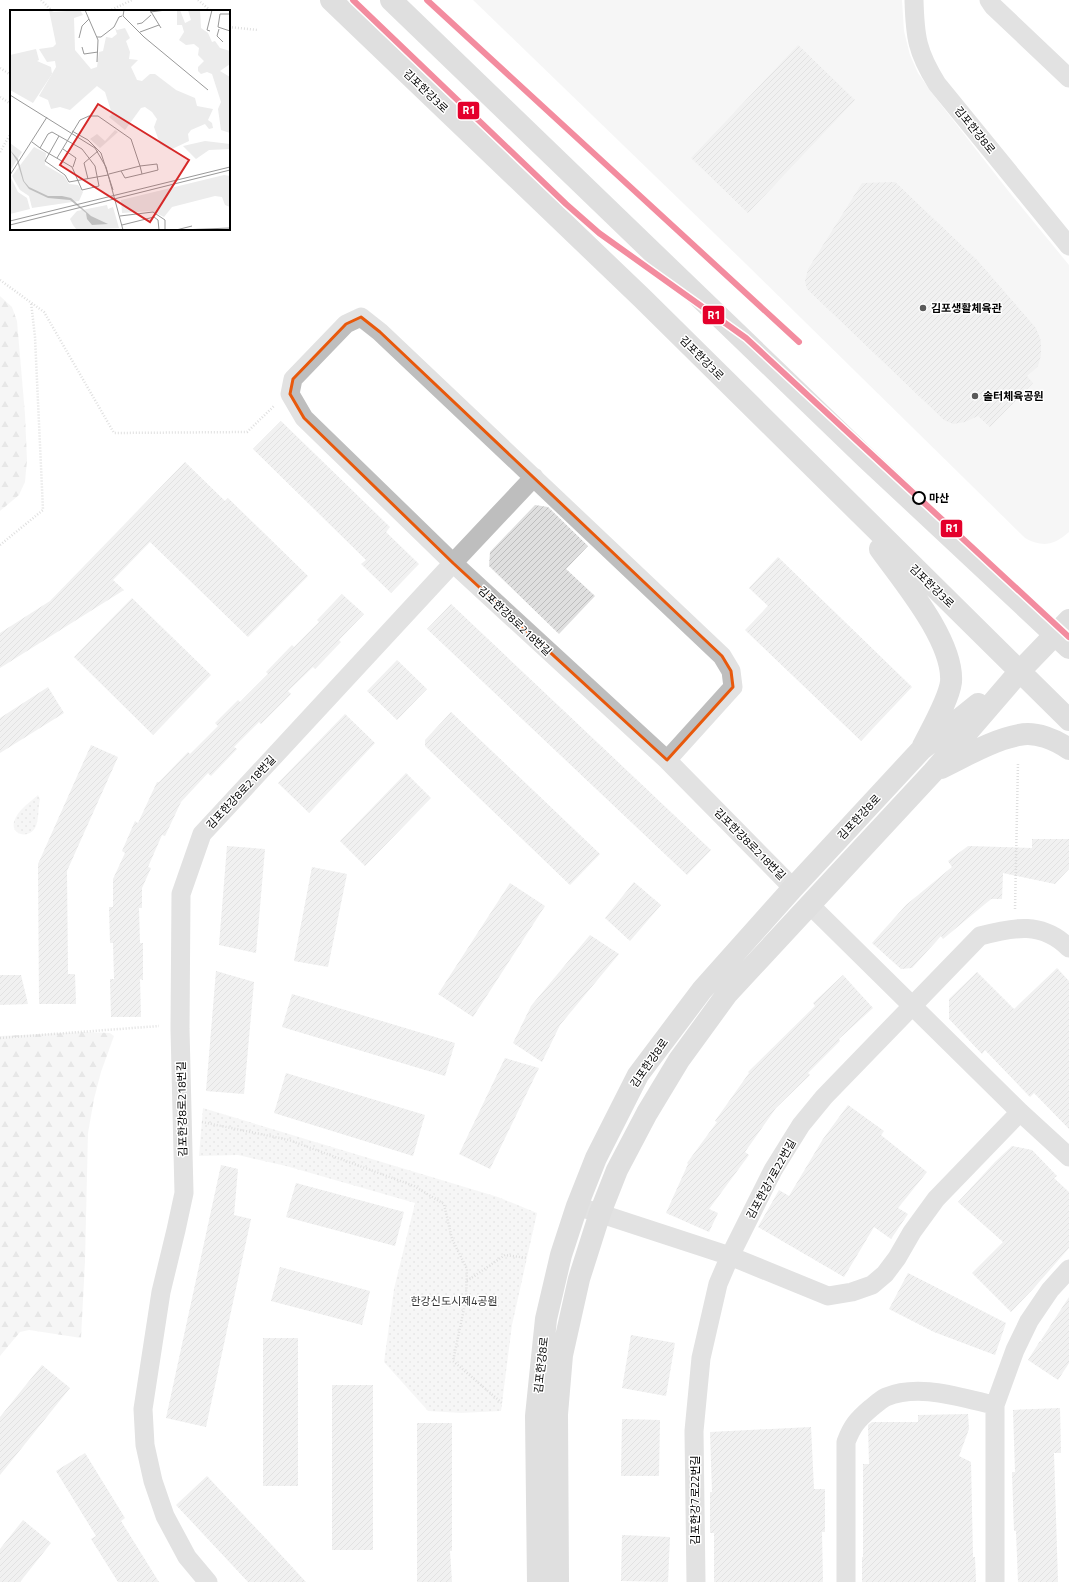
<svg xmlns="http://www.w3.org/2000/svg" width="1069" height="1582" font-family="'Titillium Web','Noto Sans KR',sans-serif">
<defs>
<pattern id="green-dots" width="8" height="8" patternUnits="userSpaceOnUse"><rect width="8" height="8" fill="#ececec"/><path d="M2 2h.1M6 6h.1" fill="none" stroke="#c9c9c9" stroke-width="1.8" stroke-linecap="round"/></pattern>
<pattern id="forest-firs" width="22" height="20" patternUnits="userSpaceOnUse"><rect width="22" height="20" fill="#ececec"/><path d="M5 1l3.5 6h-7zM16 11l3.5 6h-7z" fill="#c9c9c9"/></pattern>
<pattern id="building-hatch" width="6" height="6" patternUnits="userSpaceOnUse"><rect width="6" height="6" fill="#dfdfdf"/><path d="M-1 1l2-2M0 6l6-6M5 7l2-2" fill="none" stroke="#bebebe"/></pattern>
</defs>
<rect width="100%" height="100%" fill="#fff"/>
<path fill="url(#green-dots)" d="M38 795 40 799C38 808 39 818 36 826 30 841 6 835 16 817 21 808 30 802 38 795Z
M203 1108 498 1197 537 1213 512 1325 501 1411 461 1413 428 1411 384 1362 394 1289 415 1203 286 1166 238 1155 199 1156Z"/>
<path fill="url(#forest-firs)" d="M0 296 12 307 17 321 25 414 27 460 25 482 19 495 0 511Z
M86 1032 110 1033 114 1036 101 1072 94 1099 88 1133 85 1262 81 1338 29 1330 20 1332 0 1356V1036Z"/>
<path fill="#ececec" d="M473 0H902L904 31 910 55 918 73 932 93 1010 193 1069 265V532C1054 545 1043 548 1025 538L746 264Z"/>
<path fill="url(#building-hatch)" d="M798 45 855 100 748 213 691 158Z
M895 182 977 260 1036 328 1041 341V355L1038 366 1027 376 1033 383 990 427 978 416 965 422 953 424 944 420 807 289 805 281 808 269 862 183Z
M281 421 390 527 386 532 419 564 391 593 361 564 366 560 253 449Z
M185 462 225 501 228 498 308 576 248 637 150 542 113 580 124 590 0 668V633L50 601Z
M535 505 548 507 588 546 566 569 595 596 559 634 489 566 490 552Z
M778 557 912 687 861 741 745 630 768 606 749 588Z
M342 594 364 614 339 640 341 642 315 669 313 667 288 691 291 694 261 724 259 722 234 747 237 749 211 776 208 773 181 802 165 836 162 835 148 867 151 868 142 888V908H139L140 943H143V980L140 979 141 1017H111L110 979H114L113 943H110L109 907H113V879L125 853 122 851 135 821 138 823 157 782H159L188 752 190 754 218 726 215 723 238 700 240 702 268 674 266 672 292 645 294 647 319 622 317 620Z
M132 598 211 675 153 735 74 657Z
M451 604 711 850 687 875 427 629Z
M397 660 427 689 397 720 367 691Z
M48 687 64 713 0 753V718Z
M451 712 600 854 570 885 425 746V740Z
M345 714 375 743 309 813 278 783Z
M91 745 118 757 67 871 68 974H75L76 1004H39L38 864Z
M406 773 431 798 365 866 340 841Z
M1032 839H1069V869L1055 884 1003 873 1002 899H991L943 939 941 936 912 968 901 969 872 943 906 905 952 867 948 861 968 846 1032 848Z
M227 846 265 849 256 953 219 945Z
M312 867 347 874 328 967 294 961Z
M634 882 661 905 630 941 605 918Z
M510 883 545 906 473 1017 438 994Z
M590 935 619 954 560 1025 542 1062 513 1043 531 1006Z
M1057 968 1069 981V1129L1034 1093 1030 1097 985 1050 982 1054 949 1019V999L977 972 1014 1009Z
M216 971 254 982 244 1094 206 1091Z
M0 975H21L28 1004 0 1005Z
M843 975 873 1008 839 1039 840 1041 808 1073 810 1075 776 1108 745 1152 749 1155 709 1209 718 1213 709 1232 666 1213 688 1164 687 1163 717 1122 715 1121 749 1073 748 1072 815 1006 813 1003Z
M292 994 455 1043 445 1076 282 1027Z
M505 1058 539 1068 490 1169 459 1154Z
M286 1073 425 1115 413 1156 274 1113Z
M848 1105 884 1131 881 1135 927 1172 898 1208 908 1214 891 1239 874 1227 844 1277 758 1227 779 1190 789 1196 823 1139Z
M1012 1146 1032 1150 1057 1176 1054 1178 1069 1192V1248L1033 1289 1011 1312 972 1273 1003 1242 958 1202 995 1162Z
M221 1165 238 1169 234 1215 251 1219 206 1427 166 1418Z
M296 1183 404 1212 395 1246 286 1217Z
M280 1267 370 1291 362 1325 271 1301Z
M908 1273 1006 1323 995 1355 934 1332 889 1309Z
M1069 1297V1363L1058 1380 1028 1360 1040 1341 1043 1342 1041 1340Z
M631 1335 675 1343 666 1396 622 1388Z
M263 1338H298V1486H263Z
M42 1365 70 1388 0 1475V1417Z
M332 1385H373V1550H332Z
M1060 1408 1061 1453H1054L1058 1582H1018L1016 1531H1014L1012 1472H1015L1013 1410Z
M968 1414 969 1429 959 1456 971 1462 973 1557H975L976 1582H862V1557H863V1464H869L868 1425 872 1422H918V1415Z
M622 1419 660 1420 659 1476H621Z
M417 1423H452V1551H450L452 1582H417Z
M811 1427 814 1489H825V1532H822L823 1582H714V1533H710V1492H712L710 1432Z
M85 1453 125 1518 121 1521 159 1582H118L91 1539 96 1536 56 1471Z
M207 1476 270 1543 306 1582H248L176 1505Z
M23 1520 51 1543 20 1582H0V1549Z
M622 1535 670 1537 668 1582 621 1581Z"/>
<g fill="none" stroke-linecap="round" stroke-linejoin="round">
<path stroke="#b9b9b9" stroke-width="2.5" stroke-dasharray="1 2" stroke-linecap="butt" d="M41 0 52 11
M198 0 211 11
M109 11 132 0
M229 27 258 30
M0 68 11 75
M0 97 11 104
M0 152 11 133
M0 280 44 312 114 433 247 432 274 406
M0 545 43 510 35 337 31 302
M1015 909 1018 763
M0 1038 159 1026
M202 1122 289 1140 414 1186 444 1204 452 1239 467 1269 466 1299 453 1361 502 1403
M467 1281 505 1255 527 1258"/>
<path stroke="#bebebe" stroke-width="19" d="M914 0C915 37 917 52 937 84L1069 246
M989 0 993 6 1069 78
M534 477 453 563 304 418 290 394 293 379 346 324 361 317 380 332 722 656 731 671 733 687 667 760
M810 905 1020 1112 1069 1157
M577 1206 730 1256 828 1296 852 1292 872 1285 885 1274 897 1258 912 1232 936 1199 1020 1112
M208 1582 187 1557 165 1516 153 1481 145 1445 143 1409 161 1292 176 1230 184 1193 180 1029 181 894 202 834 453 563 667 760 793 888
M696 1582 694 1431 701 1358 718 1284 730 1256 773 1170 801 1125 824 1097 980 936C1014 927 1042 921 1069 948
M846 1582V1442C852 1426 857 1420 871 1408 875 1405 880 1400 886 1397 920 1383 960 1398 995 1405
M995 1582V1405L1015 1350 1029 1321 1050 1290 1069 1269"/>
<path stroke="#b8b8b8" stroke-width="22" d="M331 0 642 298 1069 720
M391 0 866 458 1069 648
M880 549C903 581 954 641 951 682 949 699 931 730 923 746
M941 768C966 756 992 740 1019 735 1036 731 1056 740 1069 749
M538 1582 536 1416 546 1319 561 1255 577 1206 596 1158 638 1075 702 990 793 888 921 750 978 704
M558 1582 557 1414 562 1355 579 1279 600 1213 617 1170 647 1113 679 1060 727 994 933 772 1020 671 1069 620"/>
<g stroke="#fff" stroke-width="9">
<path id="rail-1" d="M353 0 566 204 599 233 746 338 1069 637
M427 0 799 342"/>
</g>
<use href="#rail-1" stroke="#e4002b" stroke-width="6"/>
</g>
<path d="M0 0H1069V1582H0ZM361 317 380 332 722 656 731 671 733 687 667 760 453 563 304 418 290 394 293 379 346 324Z" fill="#fff" fill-opacity=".55" fill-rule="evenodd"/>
<path fill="none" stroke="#e8590c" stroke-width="3" stroke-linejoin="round" d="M361 317 380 332 722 656 731 671 733 687 667 760 453 563 304 418 290 394 293 379 346 324Z"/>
<g fill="#595959" stroke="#fff" stroke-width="1.5">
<circle cx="923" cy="308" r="4"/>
<circle cx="975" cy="396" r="4"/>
</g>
<circle fill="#fff" stroke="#000" stroke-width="2" cx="919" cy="498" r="6"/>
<g text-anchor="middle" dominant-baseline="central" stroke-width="3" stroke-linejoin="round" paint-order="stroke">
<g font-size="11" fill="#000" stroke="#fff">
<text transform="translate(426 91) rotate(44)">김포한강3로</text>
<text transform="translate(975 130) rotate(51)">김포한강8로</text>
<text transform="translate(702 358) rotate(45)">김포한강3로</text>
<text transform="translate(932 586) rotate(44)">김포한강3로</text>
<text transform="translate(515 621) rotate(43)">김포한강8로218번길</text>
<text transform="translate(241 792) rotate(-47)">김포한강8로218번길</text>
<text transform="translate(859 817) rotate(-47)">김포한강8로</text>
<text transform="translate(750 844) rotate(45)">김포한강8로218번길</text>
<text transform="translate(649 1063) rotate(-55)">김포한강8로</text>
<text transform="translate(182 1109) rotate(-91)">김포한강8로218번길</text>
<text transform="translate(771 1179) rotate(-61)">김포한강7로22번길</text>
<text transform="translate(541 1365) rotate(-84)">김포한강8로</text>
<text transform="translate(695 1500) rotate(-90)">김포한강7로22번길</text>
</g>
<g font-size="11" font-weight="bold" fill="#000" stroke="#fff" text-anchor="start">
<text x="931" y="308">김포생활체육관</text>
<text x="983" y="396">솔터체육공원</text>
</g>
<g font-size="11" font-weight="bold" fill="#000" stroke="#fff" text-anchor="start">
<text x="929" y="498">마산</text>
</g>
<g font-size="11" fill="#333" stroke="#fff">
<text x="454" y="1301">한강신도시제4공원</text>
</g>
</g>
<g transform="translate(10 10)">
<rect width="220" height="220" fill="#fff"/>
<path d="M26 39 29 50 27 51 41 57 42 64 23 93 0 80V45ZM105 120 108 122 90 138 80 129 87 124 95 131ZM0 133 12 142 0 161ZM24 137 36 143 35 155 54 166 59 174 68 175 73 182 69 191 22 198 19 186 10 180 2 166ZM1 168 8 182 17 188 20 199 0 204ZM97 195 98 199 103 197 109 218 67 220 63 215 60 209 67 201Z" fill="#ececec"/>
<path d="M39 0 44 2 70 0 73 5 64 8 65 40 81 59 87 57 89 42 93 41 96 27 102 28 107 24 105 18 107 20 115 18 120 28 116 31 120 42 119 49 128 50 121 57 127 70 132 71 140 64H145L166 80 185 88 187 96 203 99 198 110 202 113 203 118 199 119 195 114 181 120 178 124 179 131 160 140 150 134 144 117 147 109 142 102 135 97 131 98 115 120 99 107 102 104 95 82 87 76 60 100 50 97 41 99 38 90 29 86 46 57 45 51 37 52 29 39 43 37 46 34ZM167 0H170L175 13 181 10 178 0H190L191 18 198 23 202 32 205 31 210 38 220 41V54L210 61 220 67V123L211 120 208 99 211 92 202 64 197 62 191 64 188 61V57L194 51 188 45 189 38 184 34 176 35 169 30 174 22 172 15H167ZM195 131 220 134V139L199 140 186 149 173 136Z" fill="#ececec"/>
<path d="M214 165 220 166V197L215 195 212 187 205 186 162 197 154 207 142 201 112 203 111 190Z" fill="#ececec"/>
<path d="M0 140 8 149 14 171 19 177 38 186H52L61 188 81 206 98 214 82 215 77 209 76 203 60 190 38 188 19 179 13 171 7 151Z" fill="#bfbfbf"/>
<path fill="none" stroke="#999" stroke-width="1" d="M75 0 88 30 87 52M114 0 113 6 134 27 198 80M140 0 151 18M140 2 156 0M220 4H210L208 17 220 21M127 14 132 13 141 5M209 19 207 26 213 32M200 21 197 20 202 0M130 22 149 15M87 27H91L104 17 109 7 112 6M69 28 72 16 79 9M72 37 74 44 88 42M0 85 85 138 96 157 113 220M62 121 78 130 91 143 103 180M49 126 35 151 55 165 59 172 98 165M22 132 30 138 38 143 62 157 72 180 89 176 85 156 72 139 42 122 38 124 30 138M53 139 66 148 63 157M47 148 70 110 79 106H88L121 129 130 156 99 164M111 161 115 168 132 164 148 160 147 154 130 156 132 164M0 165 37 107M78 169 74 153 88 141M110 206 143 202 155 210V220M0 211 220 157M0 215 220 160M112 215 144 207 148 210 149 220M166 220 182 216M170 220 220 218"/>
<path fill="#d62828" fill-opacity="0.15" stroke="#d62828" stroke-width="2" d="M88 94 179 150 140 212 50 155Z"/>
<rect width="220" height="220" fill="none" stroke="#000" stroke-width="2"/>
</g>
<g stroke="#fff" stroke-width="1.5">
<rect x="457" y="101" width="23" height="19" rx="4" fill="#e4002b"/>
<rect x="702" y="305" width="23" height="20" rx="4" fill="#e4002b"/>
<rect x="940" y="519" width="23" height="19" rx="4" fill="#e4002b"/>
</g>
<g font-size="11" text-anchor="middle" font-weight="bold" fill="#fff">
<text x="469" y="114">R1</text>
<text x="714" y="319">R1</text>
<text x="952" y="532">R1</text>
</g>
</svg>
